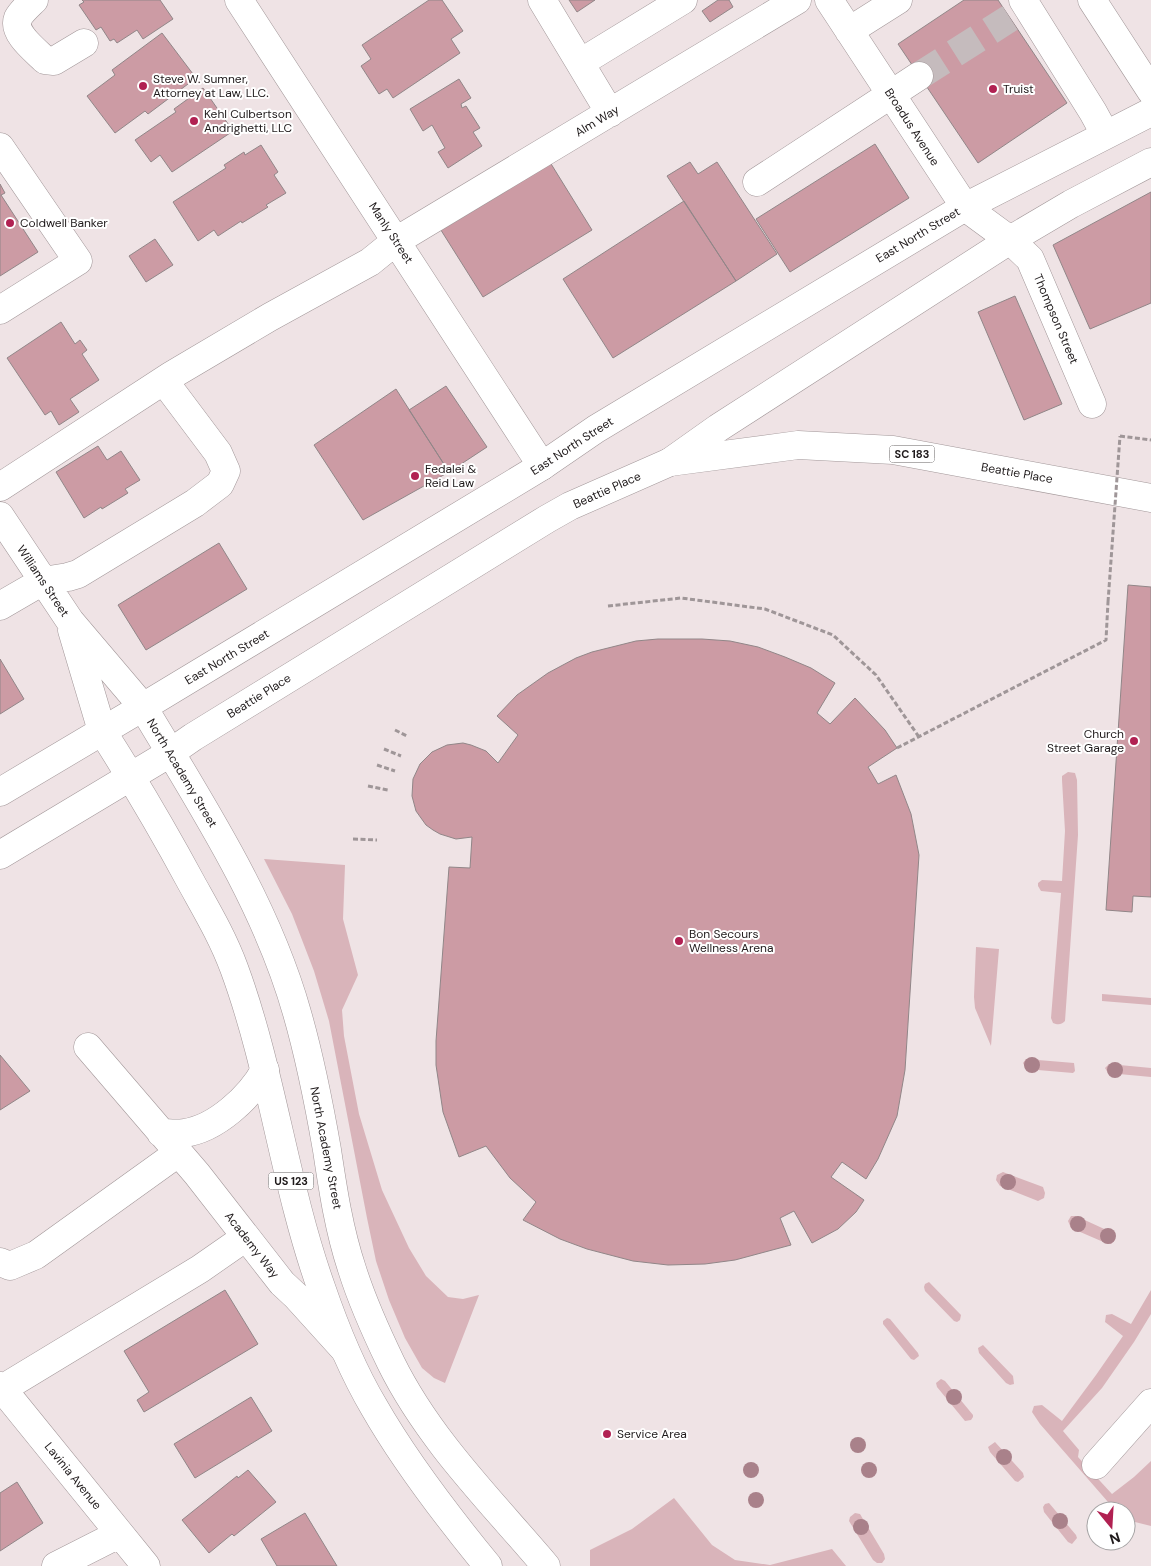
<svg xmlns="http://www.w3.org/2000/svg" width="1151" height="1566" font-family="'DM Sans',sans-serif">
<rect width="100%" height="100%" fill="#efe3e5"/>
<path fill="#d9b4ba" d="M1068 772 1075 773 1077 780 1078 835 1065 1021C1061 1025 1058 1025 1053 1023L1051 1018 1061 893 1041 891 1038 886V883L1042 880 1062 881 1065 831 1062 780V776Z
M264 859 345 865 343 919 358 975 342 1010 344 1036 359 1114 382 1190 409 1248 426 1276 448 1297 463 1299 479 1295 445 1383 434 1378 422 1368 405 1338 389 1300 376 1261 367 1218 329 1021 314 971 292 914Z
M976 947 999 949 991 1046 975 1008 974 997Z
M1102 994 1151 998V1005L1102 1001Z
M1026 1059 1074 1063 1075 1071 1073 1073 1026 1069 1023 1063Z
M1109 1064 1151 1068V1077L1108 1073 1105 1068Z
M1003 1172 1043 1187 1045 1193 1044 1198 1038 1201 1000 1186 996 1180 997 1175Z
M1071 1216H1076L1113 1233 1115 1240 1111 1244H1108L1071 1228 1068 1221Z
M929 1282 961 1315 960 1320 957 1322 954 1321 925 1291 924 1287 925 1284Z
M1151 1290V1314L1134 1342 1102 1388 1063 1431 1079 1450 1078 1457 1112 1494 1134 1477 1151 1461V1526L1135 1522 1126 1517V1511L1115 1510 1040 1424 1032 1412 1034 1406 1042 1405 1062 1421 1096 1375 1123 1336 1105 1322 1106 1315 1112 1314 1131 1324Z
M887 1318 890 1319 918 1353 919 1356 914 1360 911 1359 883 1324V1321Z
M983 1345 1013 1376 1014 1384 1010 1385 1006 1383 979 1353 978 1348Z
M941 1379 945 1381 973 1415V1417L971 1420 965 1421 937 1387 936 1383Z
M995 1442 1023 1473 1024 1477 1018 1482 1015 1481 990 1452 988 1447Z
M674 1498 712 1545 735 1560 770 1565 832 1549 846 1566H590V1550L632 1529Z
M1049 1503 1076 1535 1077 1538 1072 1544 1068 1542 1044 1512 1043 1507 1045 1504Z
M855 1513 860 1514 884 1554 885 1559 882 1563H877L873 1560 849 1521 850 1517Z"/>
<path fill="#cc9ba4" stroke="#918688" d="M82 0H160L173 19 143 39 137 30 117 43 114 39 110 41 101 27 96 30 79 5 84 2Z
M429 0H442L463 31 451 39 460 53 393 98 387 89 379 94 361 66 371 59 362 45Z
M569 0H595L577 12Z
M718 0H729L733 7 710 22 702 11Z
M964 0H998L1067 103 978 163 898 44Z
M162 33 196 78 148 114 145 111 115 133 87 96 115 75 112 70Z
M459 79 471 98 461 104 462 108 466 106 480 128 473 132 482 146 448 168 438 152 445 148 432 125 423 131 410 109Z
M203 88 233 131 172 172 160 155 151 162 135 140 176 112 174 109Z
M875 144 909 198 790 272 756 219Z
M261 145 278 172 274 175 286 193 266 205 268 207 242 223 241 221 218 236 214 230 198 241 173 202 226 168 224 165 244 152 245 155Z
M548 159 592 230 483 297 439 227Z
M690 162 698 174 717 162 777 254 736 281 667 176Z
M0 184 5 193 1 195 38 252 0 276Z
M1151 192V303L1090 329 1053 245Z
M684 201 736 281 613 358 563 279Z
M155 239 173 265 146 282 129 256Z
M1015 296 1062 404 1024 420 978 312Z
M61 322 75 344 80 340 87 350 82 354 99 380 70 399 79 412 59 425 51 411 45 415 7 358Z
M446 386 487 447 449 472 409 410Z
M396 389 449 472 363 520 314 445Z
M98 446 107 460 121 451 140 480 125 489 128 493 102 509 101 507 84 518 56 472Z
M219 543 247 589 146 650 118 605Z
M1128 585 1151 587V897L1133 896 1132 912 1106 910Z
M658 639H702L730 641 758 647 785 657 811 668 835 683 817 713 830 724 855 698 885 730 897 748 868 767 878 784 896 775 911 814 919 855 905 1070 897 1116 878 1159 866 1179 842 1162 831 1177 864 1200 856 1212 838 1229 812 1243 794 1211 780 1218 791 1245 735 1260 705 1264 668 1265 633 1261 587 1249 560 1239 523 1220 536 1202 510 1178 486 1146 459 1157 443 1112 436 1065V1041L449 867 470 868 472 837 456 839 440 834 433 830 426 825 416 811 412 796 413 779 420 764 432 752 447 745 463 743 471 745 486 751 498 763 518 735 497 716 517 695 548 673 576 658 592 652 636 641Z
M0 659 24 699 0 714Z
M0 1055 30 1091 0 1110Z
M225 1290 258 1344 144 1412 137 1400 149 1392 124 1351Z
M251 1397 272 1431 195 1478 174 1444Z
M248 1470 276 1502 234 1536 232 1534 209 1553 182 1520 237 1476 238 1478Z
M17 1482 43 1523 0 1551V1493Z
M305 1513 337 1566H277L261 1539Z"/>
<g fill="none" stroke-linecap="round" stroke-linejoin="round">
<path stroke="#c5bbbd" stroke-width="28" stroke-dasharray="28 14" stroke-linecap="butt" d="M919 76 1010 18"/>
<g stroke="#a29799" stroke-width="29">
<path id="minor" d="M34 0C29 5 21 12 18 18 12 33 35 50 45 60L54 61 84 43
M239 0 542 466
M542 0 580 63
M829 0 965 207 1010 240 1030 259 1092 404
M1023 0 1093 112 1105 134
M1092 0 1151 91
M849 31 898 0
M610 113 580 63 683 0
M0 147 78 261 0 310
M757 182 919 76
M670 462 718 428 1010 240 1071 204 1151 162
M0 487 172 375 270 317 370 262 396 241 797 0
M0 516 70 621 143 707
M0 606 43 581 68 577 78 574 195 503 220 484 226 471 218 453 164 381
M72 630 102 731
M88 1047 197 1174 282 1283 297 1297 344 1349
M161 1133C168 1133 177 1134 184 1133 216 1129 250 1097 265 1070
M0 1262 10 1266 36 1255 178 1153
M0 1386 146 1566
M2 1389 200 1269 246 1237
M1096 1465 1151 1403
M56 1566 119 1534"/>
</g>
<g stroke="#a29799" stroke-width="29">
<path id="major" d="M143 707 542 466 596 429 965 207 1151 112
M170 753 193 737 547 519 570 506 670 462 798 445 893 450 1151 498"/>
</g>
<g stroke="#a29799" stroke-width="29">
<path id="highway" d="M102 731C134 781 164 832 192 884 207 911 223 938 234 968 272 1071 284 1183 321 1287 335 1328 352 1370 374 1407 406 1463 447 1516 488 1566
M0 792 143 707C201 804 266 903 297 1013 310 1058 319 1104 327 1150 333 1190 339 1230 352 1269 362 1301 376 1332 391 1363 429 1440 491 1501 546 1566
M0 855 170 753"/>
</g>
<path stroke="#9f9698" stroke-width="3" stroke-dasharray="5 2.5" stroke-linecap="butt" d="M1120 436 1151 440
M608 606 681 598 765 609 833 635 876 675 919 737
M395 730 407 736
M897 748 1106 640 1108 602
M384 749 401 756
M377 765 395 771
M368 786 388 790
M353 839 377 840"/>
<use href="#minor" stroke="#fff" stroke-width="28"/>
<use href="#major" stroke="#fff" stroke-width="28"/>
<use href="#highway" stroke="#fff" stroke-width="28"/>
<path stroke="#9f9698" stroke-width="3" stroke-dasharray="5 2.5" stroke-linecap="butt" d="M1108 602 1120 436"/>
</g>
<g fill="#a9818a">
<circle cx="1032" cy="1065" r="8"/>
<circle cx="1115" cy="1070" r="8"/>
<circle cx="1008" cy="1182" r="8"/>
<circle cx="1078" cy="1224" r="8"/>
<circle cx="1108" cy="1236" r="8"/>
<circle cx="954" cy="1397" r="8"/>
<circle cx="858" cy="1445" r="8"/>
<circle cx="1004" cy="1457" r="8"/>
<circle cx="751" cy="1470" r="8"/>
<circle cx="869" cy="1470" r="8"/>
<circle cx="756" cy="1500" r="8"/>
<circle cx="1060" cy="1521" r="8"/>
<circle cx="861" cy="1527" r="8"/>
</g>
<g fill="#b12152" stroke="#fff" stroke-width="2">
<circle cx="143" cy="86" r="5"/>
<circle cx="993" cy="89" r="5"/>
<circle cx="194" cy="121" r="5"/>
<circle cx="10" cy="223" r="5"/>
<circle cx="415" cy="476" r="5"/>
<circle cx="1134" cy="741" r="5"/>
<circle cx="679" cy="941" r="5"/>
<circle cx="607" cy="1434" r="5"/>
</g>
<g text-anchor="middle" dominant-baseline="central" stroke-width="4" stroke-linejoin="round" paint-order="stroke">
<g fill="#fff" stroke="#625f5f" stroke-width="1">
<rect x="889.5" y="445.5" width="45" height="17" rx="4"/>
<rect x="268.5" y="1172.5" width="45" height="17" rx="4"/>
</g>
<g font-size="11" font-weight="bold" fill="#1f1a1b">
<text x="912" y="454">SC 183</text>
<text x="291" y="1181">US 123</text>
</g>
<g font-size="12" fill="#1f1a1b" stroke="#fff" text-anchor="start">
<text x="153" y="79">Steve W. Sumner,<tspan x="153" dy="14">Attorney at Law, LLC.</tspan></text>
<text x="1003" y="89">Truist</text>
<text x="204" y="114">Kehl Culbertson<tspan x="204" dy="14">Andrighetti, LLC</tspan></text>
<text x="20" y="223">Coldwell Banker</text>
<text x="425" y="469">Fedalei &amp;<tspan x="425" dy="14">Reid Law</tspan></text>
<text x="1124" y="734" text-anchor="end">Church<tspan x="1124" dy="14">Street Garage</tspan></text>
<text x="689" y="934">Bon Secours<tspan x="689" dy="14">Wellness Arena</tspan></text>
<text x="617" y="1434">Service Area</text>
</g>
<g font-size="12" fill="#1f1a1b" stroke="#fff">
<text transform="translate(597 121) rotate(-31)">Alm Way</text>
<text transform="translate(912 127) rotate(57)">Broadus Avenue</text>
<text transform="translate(391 233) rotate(57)">Manly Street</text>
<text transform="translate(918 235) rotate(-31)">East North Street</text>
<text transform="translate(1056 319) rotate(67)">Thompson Street</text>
<text transform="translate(572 446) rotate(-33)">East North Street</text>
<text transform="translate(1017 473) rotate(10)">Beattie Place</text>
<text transform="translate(607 490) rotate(-24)">Beattie Place</text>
<text transform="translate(43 581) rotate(56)">Williams Street</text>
<text transform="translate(227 657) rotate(-31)">East North Street</text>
<text transform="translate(259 696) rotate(-32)">Beattie Place</text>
<text transform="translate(182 773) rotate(59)">North Academy Street</text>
<text transform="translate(326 1148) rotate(79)">North Academy Street</text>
<text transform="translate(252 1245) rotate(52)">Academy Way</text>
<text transform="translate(73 1476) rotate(51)">Lavinia Avenue</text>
</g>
</g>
<g transform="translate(1111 1526) rotate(162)"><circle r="24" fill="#ffffff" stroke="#a5a3a4"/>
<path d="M0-4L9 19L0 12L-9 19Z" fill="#b12152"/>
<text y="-8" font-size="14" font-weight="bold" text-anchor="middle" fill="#1f1a1b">N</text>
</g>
</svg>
